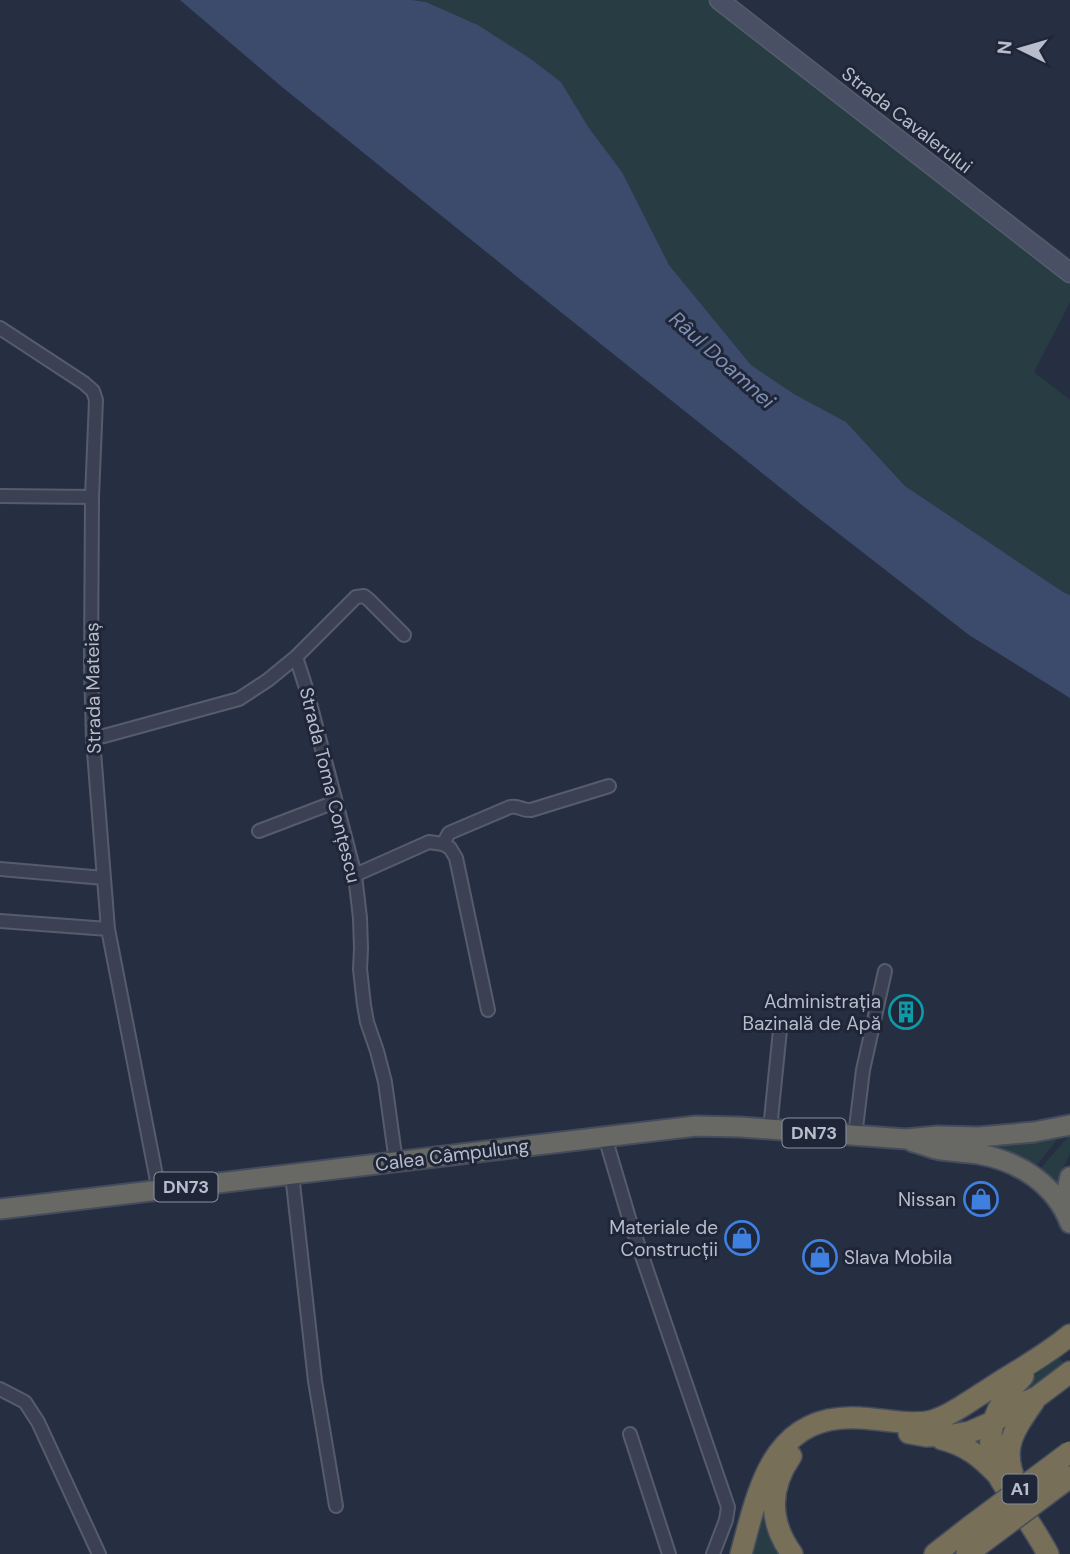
<svg xmlns="http://www.w3.org/2000/svg" width="1070" height="1554" font-family="'DM Sans',sans-serif">
<rect width="100%" height="100%" fill="#262f42"/>
<path fill="#283d43" d="M412 0H731L1070 258V302L1034 372 1070 400V595L1063 592 905 486 846 422 794 394 751 365 669 265 622 172 589 128 561 82 531 59 478 25 426 2Z
M1070 1135V1154L1060 1174 1056 1188 1039 1170Z
M1059 1137 1035 1167 984 1147Z
M1059 1357 1065 1366 1046 1381 1008 1404 1030 1379Z
M770 1474 785 1554H746Z"/>
<path fill="#3c4a6b" d="M180 0H412L426 2 478 25 531 59 561 82 589 128 622 172 669 265 751 365 794 394 846 422 905 486 1063 592 1070 595V698L969 635 807 509 547 301 282 87Z"/>
<g fill="none" stroke-linecap="round" stroke-linejoin="round">
<g stroke="#565c6c" stroke-width="16">
<path id="minor" d="M0 328 84 383 93 391 96 400 92 497 91 665 93 739 108 929 159 1191
M0 496 92 497
M296 657 306 688 355 875 360 918 361 949 360 969 364 1005 367 1022 377 1051 385 1082 396 1162
M93 739 239 699 268 680 296 657 356 597 364 596 369 600 404 635
M259 831 335 802
M443 844 449 833 510 807C519 805 522 811 531 810L609 786
M0 869 104 878
M355 875 429 842 443 844 450 848 456 858 488 1010
M0 921 108 929
M770 1129 780 1030
M855 1136 863 1070 885 971
M605 1137 629 1218 728 1507 726 1520 713 1554
M292 1174 315 1381 336 1506
M0 1389 25 1402 38 1422 99 1554
M630 1434 669 1554"/>
</g>
<g stroke="#565c6c" stroke-width="21">
<path id="secondary" d="M719 0 1070 273"/>
</g>
<g stroke="#454c5c" stroke-width="23">
<path id="trunk" d="M913 1142C922 1144 931 1148 940 1150 952 1152 965 1152 978 1154 1019 1161 1055 1184 1070 1223
M0 1209 696 1126 740 1127 906 1139 938 1136 979 1137 1034 1132 1070 1125
M1066 1213V1194L1070 1177"/>
</g>
<g stroke="#454c5c" stroke-width="24">
<path id="motorway" d="M1023 1376C995 1404 981 1436 998 1475 1002 1483 1008 1491 1013 1498 1025 1516 1038 1535 1048 1554
M909 1433 926 1436 952 1435 970 1432 993 1422 1021 1404 1037 1397 1070 1372
M942 1439C966 1445 981 1457 998 1475
M791 1456C768 1489 769 1522 792 1554
M1018 1487C999 1449 1013 1432 1034 1401
M741 1554C759 1487 773 1412 861 1418 883 1419 915 1427 935 1420 954 1414 969 1401 986 1391 1014 1372 1044 1357 1070 1335
M935 1554 971 1526
M967 1554 983 1542"/>
</g>
<use href="#minor" stroke="#3b4152" stroke-width="12"/>
<use href="#secondary" stroke="#495065" stroke-width="18"/>
<use href="#trunk" stroke="#686865" stroke-width="19"/>
<use href="#motorway" stroke="#786f58" stroke-width="21"/>
<g stroke="#454c5c" stroke-width="24" stroke-linecap="butt">
<path id="motorway-bridge" d="M971 1526 1070 1452
M983 1542 1070 1477"/>
</g>
<use href="#motorway-bridge" stroke="#786f58" stroke-width="21"/>
</g>
<defs>
<g id="building-ring" transform="scale(1.75)"><circle r="9.5" fill="#1f2637" stroke="#0f9aa8" stroke-width="1.5"/><path d="M-4-6H4V6H1V3H-1V6H-4ZM-2.5-4.3h1.7v1.8h-1.7ZM.8-4.3h1.7v1.8H.8ZM-2.5-1h1.7V.8h-1.7ZM.8-1h1.7V.8H.8Z" fill="#0f9aa8"/></g>
<g id="shop-ring" transform="scale(1.75)"><circle r="9.5" fill="#1f2637" stroke="#3f7fe0" stroke-width="1.5"/><path d="M-5-2.5h2.3a2.7 3.5 0 0 1 5.4 0H5L5.5 6h-11ZM-1.5-2.5h3a1.5 2.3 0 0 0-3 0Z" fill="#3f7fe0"/></g>
</defs>
<g fill-rule="evenodd">
<use href="#building-ring" x="906" y="1012"/>
<use href="#shop-ring" x="981" y="1199"/>
<use href="#shop-ring" x="742" y="1238"/>
<use href="#shop-ring" x="820" y="1257"/>
</g>
<g text-anchor="middle" dominant-baseline="central" stroke-width="6" stroke-linejoin="round" paint-order="stroke">
<g fill="#1f2637" stroke="#8a909f" stroke-width="2">
<rect x="782.5" y="1118.5" width="63" height="29" rx="5"/>
<rect x="154.5" y="1172.5" width="63" height="29" rx="5"/>
<rect x="1002.5" y="1474.5" width="35" height="29" rx="5"/>
</g>
<g font-size="18" font-weight="bold" fill="#b8bdcc">
<text x="814" y="1133">DN73</text>
<text x="186" y="1187">DN73</text>
<text x="1020" y="1489">A1</text>
</g>
<g font-size="19" fill="#b8bdcc" stroke="#1f2637">
<text transform="translate(907 120) rotate(38)">Strada Cavalerului</text>
<text transform="translate(93 688) rotate(-91)">Strada Mateiaș</text>
<text transform="translate(330 785) rotate(76)">Strada Toma Conțescu</text>
<text transform="translate(452 1155) rotate(-7)">Calea Câmpulung</text>
</g>
<g font-size="19" fill="#b8bdcc" stroke="#1f2637" text-anchor="end">
<text x="881" y="1001">Administrația<tspan x="881" dy="22">Bazinală de Apă</tspan></text>
<text x="956" y="1199">Nissan</text>
<text x="718" y="1227">Materiale de<tspan x="718" dy="22">Construcții</tspan></text>
<text x="844" y="1257" text-anchor="start">Slava Mobila</text>
</g>
<g font-size="21" font-style="italic" fill="#7f8eb3" stroke="#1f2637">
<text transform="translate(722 360) rotate(42)">Râul Doamnei</text>
</g>
</g>
<g transform="translate(1021 49) rotate(275)" stroke="#1f2637" stroke-width="5" paint-order="stroke">
<path d="M0-5L12 26L0 18L-12 26Z" fill="#b8bdcc"/>
<text y="-10" font-size="19" font-weight="bold" text-anchor="middle" fill="#b8bdcc">N</text>
</g>
</svg>
